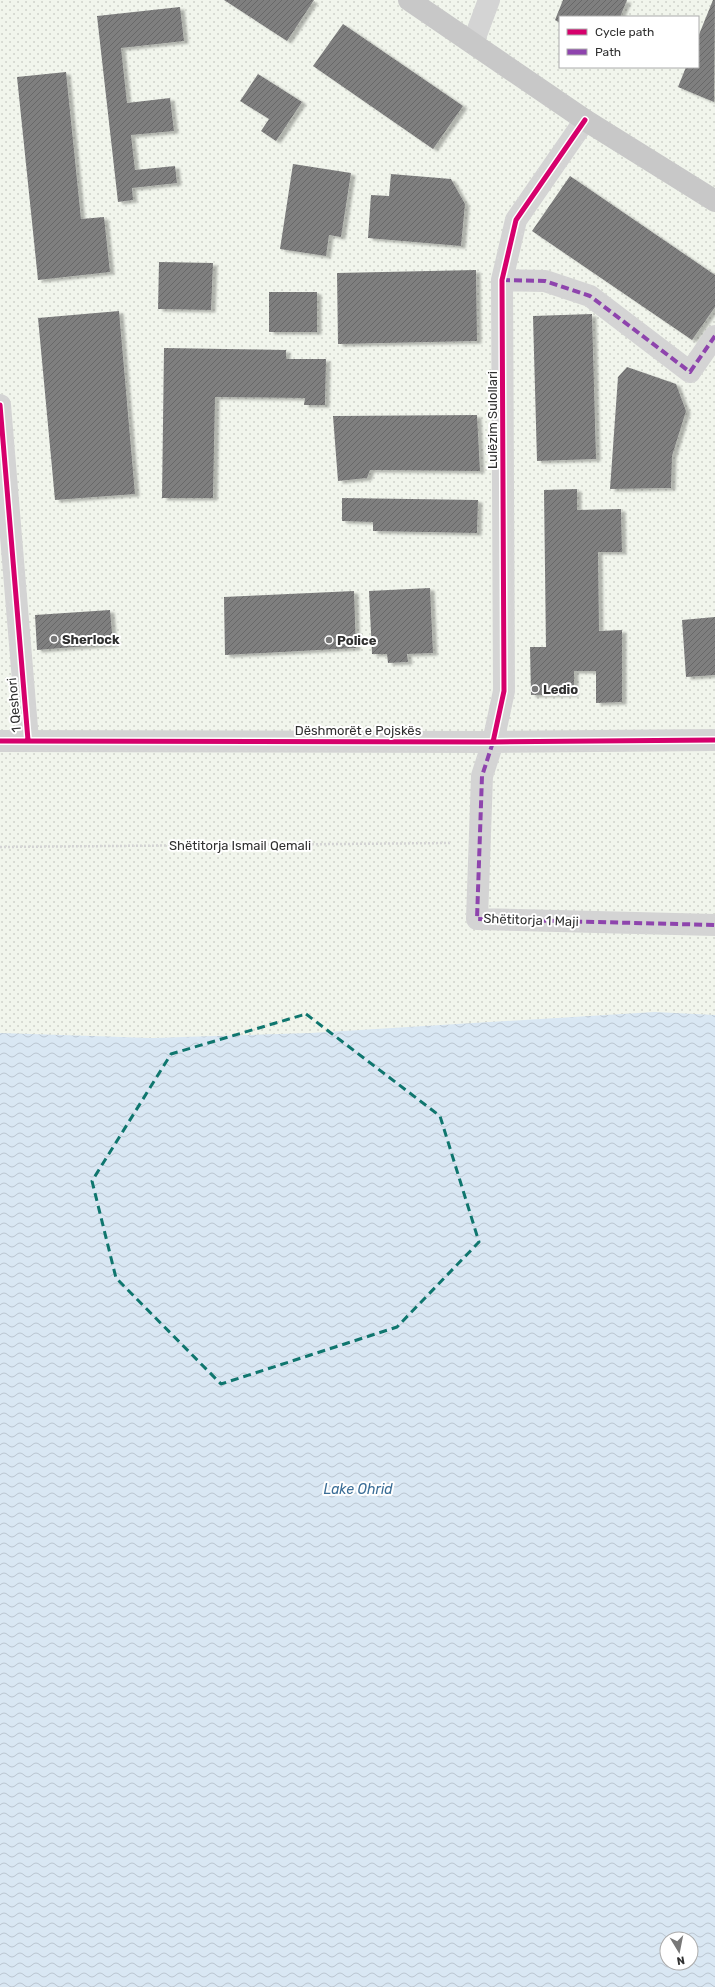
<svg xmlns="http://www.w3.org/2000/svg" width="715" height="1987" font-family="Rubik,sans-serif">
<defs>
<pattern id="park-dots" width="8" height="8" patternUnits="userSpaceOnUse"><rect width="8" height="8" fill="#f1f5ec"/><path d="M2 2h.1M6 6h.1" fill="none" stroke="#cfd2cb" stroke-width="1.8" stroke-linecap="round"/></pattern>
<pattern id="water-waves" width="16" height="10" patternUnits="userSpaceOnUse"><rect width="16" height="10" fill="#d9e7f3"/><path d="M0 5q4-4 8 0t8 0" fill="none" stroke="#bbc6d1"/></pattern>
<pattern id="building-hatch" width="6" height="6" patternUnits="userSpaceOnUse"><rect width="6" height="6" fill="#7f7f7f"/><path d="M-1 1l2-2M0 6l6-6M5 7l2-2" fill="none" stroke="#686868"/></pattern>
<filter id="shadow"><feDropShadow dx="4.5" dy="2.5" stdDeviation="1" flood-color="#0004"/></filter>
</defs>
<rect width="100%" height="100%" fill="#fff"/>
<path fill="url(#park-dots)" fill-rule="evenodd" d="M0 0H715V1987H0ZM560 17H698V67H560ZM667 1939H691V1963H667Z"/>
<path fill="url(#water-waves)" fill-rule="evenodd" d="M655 1012 715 1015V1987H0V1033L152 1038 311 1033ZM667 1939H691V1963H667Z"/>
<path fill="url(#building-hatch)" filter="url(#shadow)" d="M224 0H314L287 41Z
M563 0H627L620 17H560V23L555 20Z
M713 0H715L714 102 678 87 686 67H698V37Z
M180 7 184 41 121 48 127 103 170 98 174 131 131 135 135 170 175 166 177 183 132 188 133 200 118 202 97 16Z
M343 24 463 106 433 149 313 66Z
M66 72 81 219 104 217 110 272 38 280 17 77Z
M258 74 302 102 276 141 261 131 269 119 240 101Z
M293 164 351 173 341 237 329 235 326 256 280 249Z
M391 174 451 179 465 204 461 246 368 238 371 195 389 196Z
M570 176 715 275V307L692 340 532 231Z
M159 262 213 263 211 310 158 309Z
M476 270 477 341 338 344 337 273Z
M269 292H317V332H269Z
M119 311 135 494 55 500 38 318Z
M592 314 596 459 537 461 533 316Z
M164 348 286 350V359H326L325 405H304L305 398 215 397 213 498H162Z
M627 367 676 384 686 411 672 456 671 488 610 489 618 377Z
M477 415 480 471 370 470 367 478 338 481 333 416Z
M577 489V510L621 509 622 552H598L599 631 622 630V702L596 703V671H574V694L531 695 530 647H546L544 490Z
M342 498 478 500 477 533 373 531V522L342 521Z
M430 588 433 653 407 654 408 662 388 663 387 654H372L369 591Z
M354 591 356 648 225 655 224 597Z
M110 610 113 644 37 650 35 615Z
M715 617V675L686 677 682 620Z"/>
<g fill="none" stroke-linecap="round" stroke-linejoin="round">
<path stroke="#d4d4d4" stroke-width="2.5" stroke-dasharray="2 2" stroke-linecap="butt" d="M0 847 451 843"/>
<path stroke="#d4d4d4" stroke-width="22" d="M473 43 489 0
M585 120 516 220 502 280 504 691 493 742 482 776 477 919 715 925
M502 280 545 281 590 296 690 372 715 336
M0 405 28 740
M0 741 493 742 715 740"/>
<path stroke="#c8c8c8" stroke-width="22" d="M409 0 585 120 715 201"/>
<path stroke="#8e44ad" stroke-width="4" stroke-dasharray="8 4" stroke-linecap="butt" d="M502 280 545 281 590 296 690 372 715 336
M493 742 482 776 477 919 715 925"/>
<g stroke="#fff" stroke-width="8">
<path id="cycleway" d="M0 405 28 740
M0 741 493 742 715 740
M493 742 504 691 502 280 516 220 585 120"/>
</g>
<use href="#cycleway" stroke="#d6006c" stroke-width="5"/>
</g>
<path fill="none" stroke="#0f766e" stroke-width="3" stroke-dasharray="8 5" stroke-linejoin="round" d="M306 1014 440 1116 479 1242 397 1327 221 1384 116 1278 92 1181 171 1054Z"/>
<g fill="#787878" stroke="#fff" stroke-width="1.5">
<circle cx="54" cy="639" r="4"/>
<circle cx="329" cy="640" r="4"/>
<circle cx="535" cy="689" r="4"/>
</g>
<g text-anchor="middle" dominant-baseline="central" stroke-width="4" stroke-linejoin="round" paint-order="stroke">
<g font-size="13" fill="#303030" stroke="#fff">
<text transform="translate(492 420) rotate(-90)">Lulëzim Sulollari</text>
<text transform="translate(14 705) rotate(-95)">1 Qeshori</text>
<text x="358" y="730">Dëshmorët e Pojskës</text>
<text x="240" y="845">Shëtitorja Ismail Qemali</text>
<text transform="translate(531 920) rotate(2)">Shëtitorja 1 Maji</text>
</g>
<g font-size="13" font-weight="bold" fill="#303030" stroke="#fff" text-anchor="start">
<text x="62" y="639">Sherlock</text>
<text x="337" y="640">Police</text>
<text x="543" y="689">Ledio</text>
</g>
<g font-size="14" font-style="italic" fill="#3a6d96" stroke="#fff">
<text x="358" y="1489">Lake Ohrid</text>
</g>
</g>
<rect x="559" y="16" width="140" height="52" fill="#ffffff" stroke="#acacac"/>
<rect x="567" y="29" width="20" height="6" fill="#d6006c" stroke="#acacac"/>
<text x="595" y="36" font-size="12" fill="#303030">Cycle path</text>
<rect x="567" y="49" width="20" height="6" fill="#8e44ad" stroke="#acacac"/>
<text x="595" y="56" font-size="12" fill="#303030">Path</text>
<g transform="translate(679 1951) rotate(170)"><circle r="19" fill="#ffffff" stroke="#acacac"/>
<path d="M0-3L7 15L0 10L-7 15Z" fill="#787878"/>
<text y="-6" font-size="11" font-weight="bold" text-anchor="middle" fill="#303030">N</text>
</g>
</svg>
